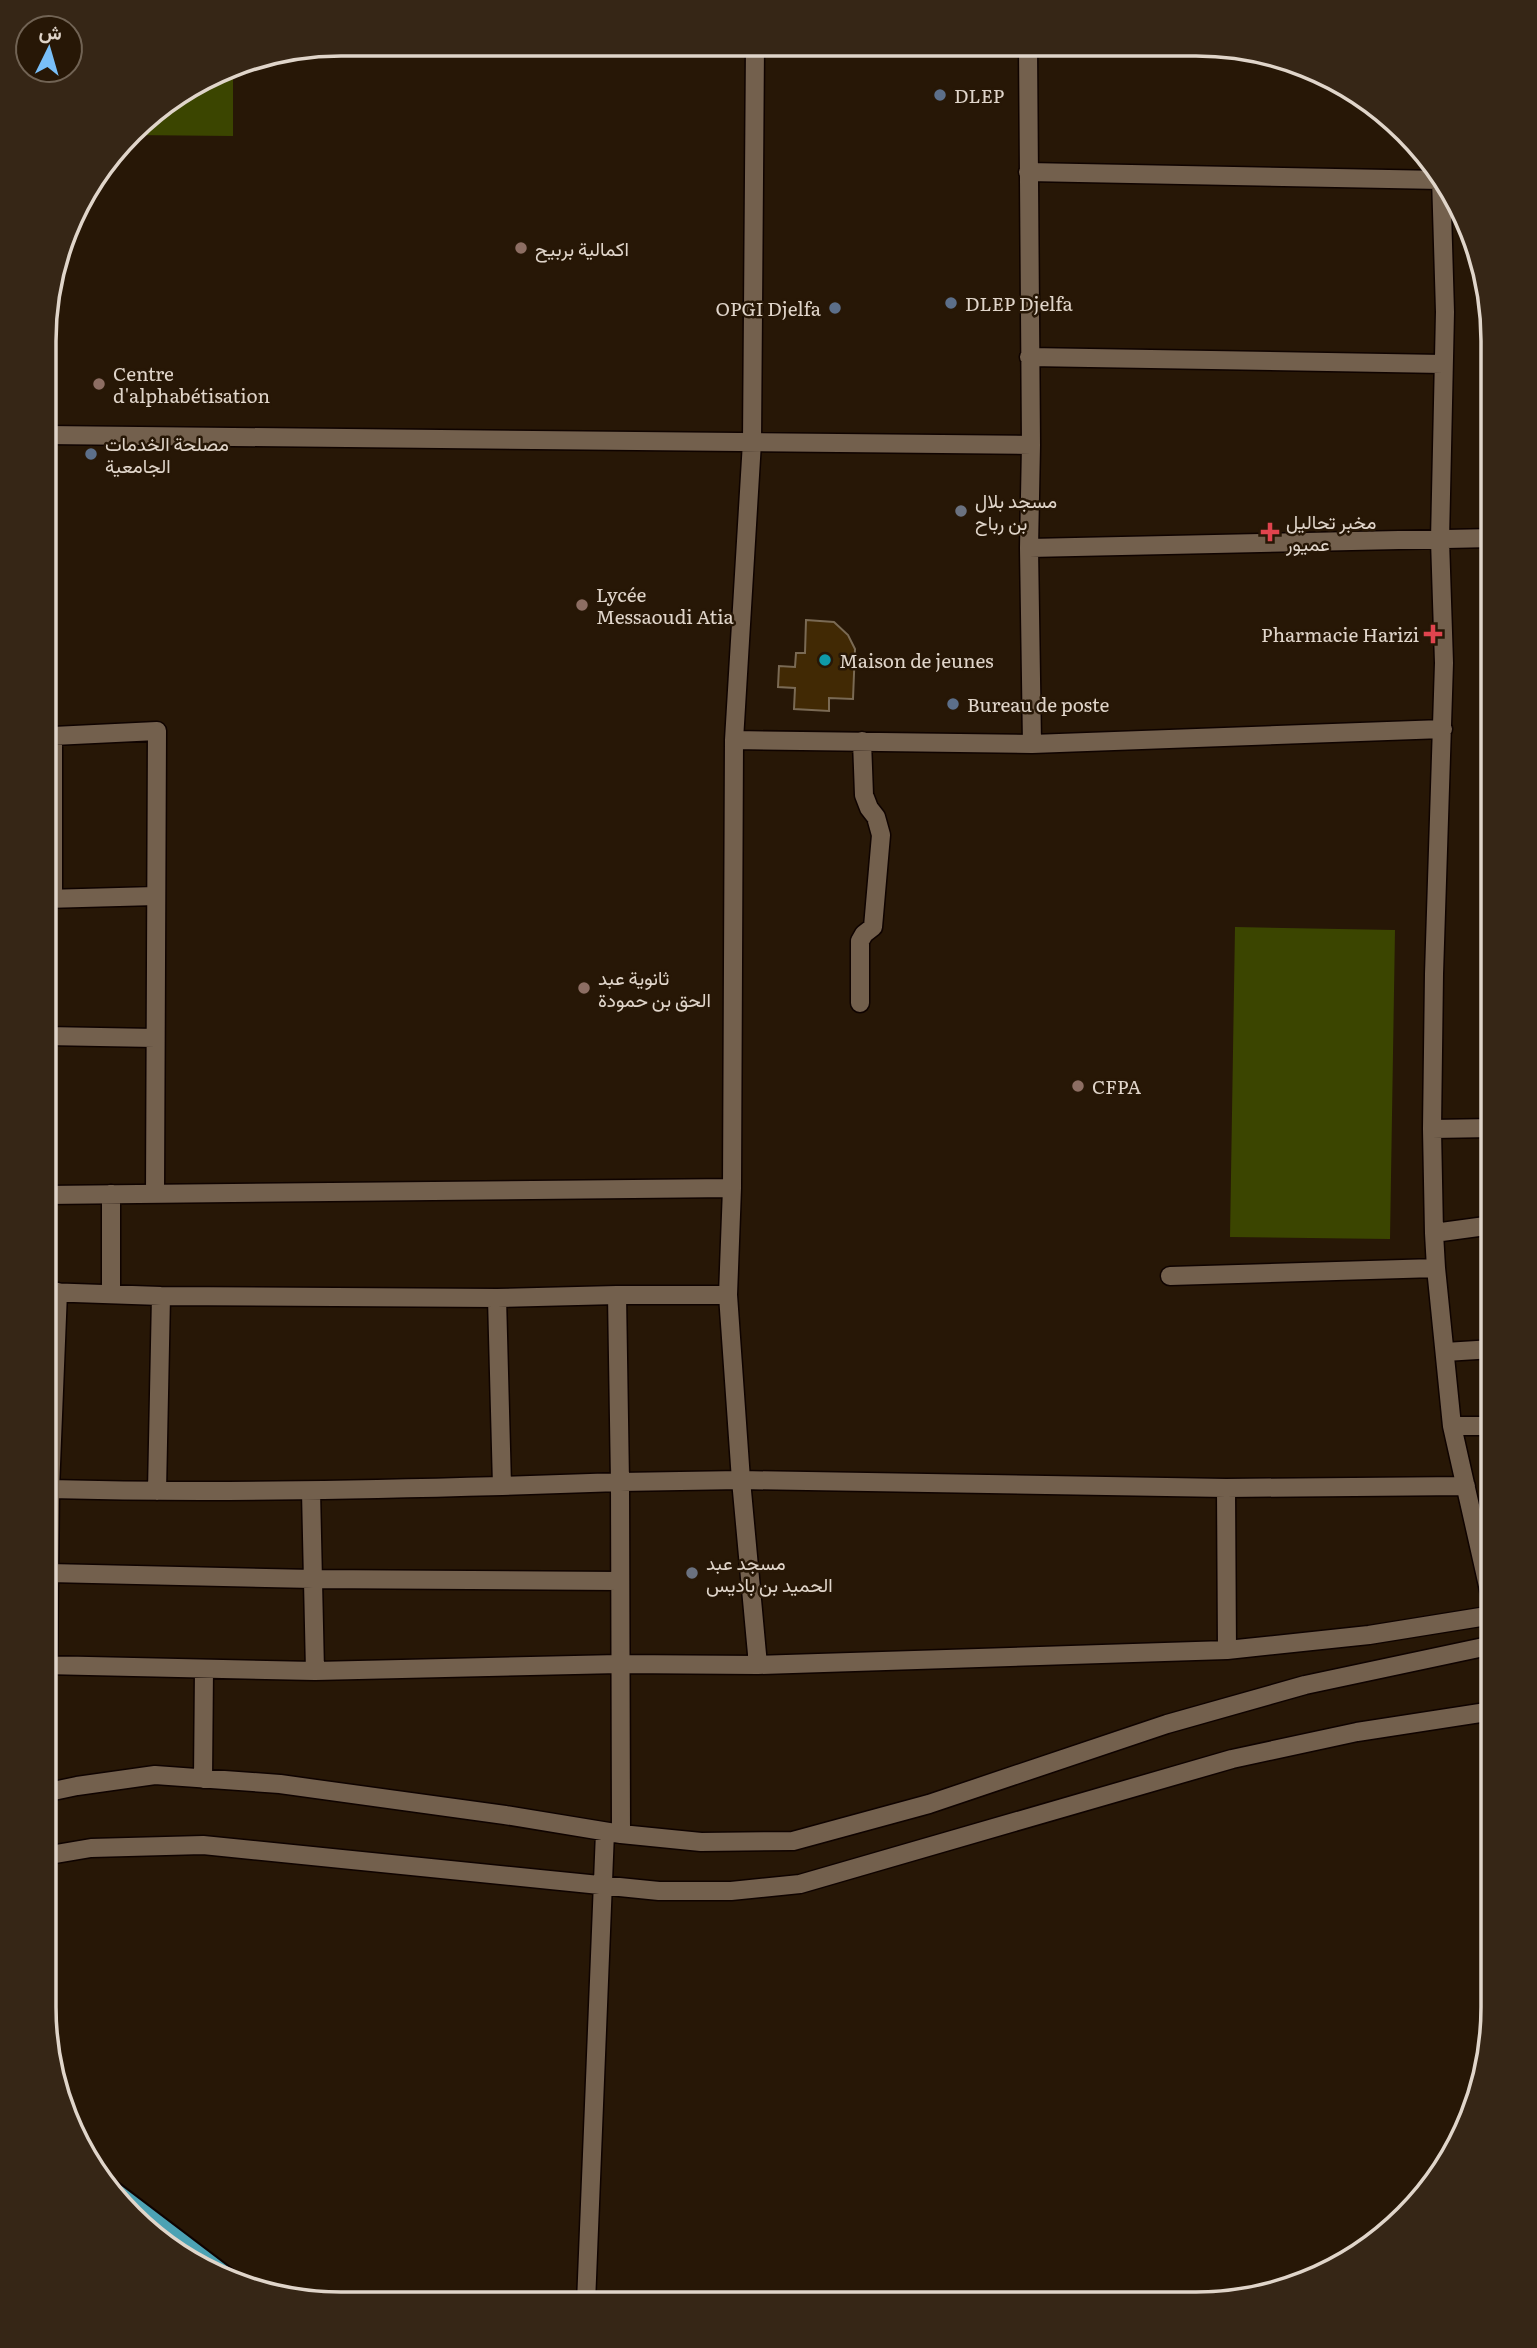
<svg xmlns="http://www.w3.org/2000/svg" width="1537" height="2348" font-family="Literata,Vazirmatn,serif">
<rect width="100%" height="100%" fill="#271706"/>
<path fill="#3b4500" d="M233 67V136L130 135 145 117Z
M1235 927 1395 930 1390 1239 1230 1237Z"/>
<path fill="#412904" stroke="#7a6a54" stroke-width="2" d="M806 620 834 622 848 635 855 649 853 699 829 698V711L794 709 795 688 778 687 779 666 795 667 796 653H805Z"/>
<g fill="none" stroke-linecap="round" stroke-linejoin="round">
<g stroke="#0f0300" stroke-width="21">
<path id="minor" d="M1028 172 1441 180
M1441 177 1445 312 1440 540 1444 663 1434 974 1432 1129 1434 1233 1436 1268 1452 1426 1493 1608
M1029 357 1443 364
M46 435 1031 445 1028 46
M1031 445 1029 548 1032 744
M1029 548 1493 538
M734 740 1032 744 1443 729
M45 899 156 896
M53 899V736L157 731 155 1194
M860 1003V941L864 934 873 927 881 835 876 817 869 808 864 795 862 741
M45 1036 155 1038
M1432 1129 1493 1128
M732 1188 728 1295 741 1480 758 1665
M111 1194V1293
M45 1195 732 1188 734 740 752 442 755 45
M1434 1233 1493 1225
M1170 1276 1436 1268
M45 1292 161 1296 497 1298 502 1486C351 1490 201 1493 50 1489L48 1665
M617 1295H728
M497 1298 617 1295 620 1482 502 1486
M1445 1352 1493 1349
M1452 1426H1493
M45 1486 50 1489 58 1292
M157 1491 161 1296
M311 1491 315 1671
M49 1573 313 1579 619 1581
M1227 1650 1369 1635 1493 1615
M44 1665 315 1671 619 1664 758 1665 1227 1650 1226 1488
M203 1779 204 1669
M44 1793 77 1786 155 1775 280 1784 505 1815 621 1834 701 1842 793 1841 929 1804 1167 1724 1305 1685 1493 1645
M621 1834 620 1482 741 1480 1226 1488 1466 1486
M44 1856 91 1848 203 1845 659 1891H731L800 1884 1232 1759 1357 1732 1493 1711
M586 2303 605 1832"/>
</g>
<g stroke="#0f0300" stroke-width="23">
<path id="trunk" d="M102 2183 235 2284"/>
</g>
<use href="#minor" stroke="#73604d" stroke-width="18"/>
<use href="#trunk" stroke="#4ca2b4" stroke-width="19"/>
</g>
<g fill="#5c6f8a" stroke="#271706" stroke-width="2.5">
<circle cx="940" cy="95" r="7"/>
<circle cx="951" cy="303" r="7"/>
<circle cx="835" cy="308" r="7"/>
<circle cx="91" cy="454" r="7"/>
<circle cx="953" cy="704" r="7"/>
</g>
<g fill="#8d6e63" stroke="#271706" stroke-width="2.5">
<circle cx="521" cy="248" r="7"/>
<circle cx="99" cy="384" r="7"/>
<circle cx="582" cy="605" r="7"/>
<circle cx="584" cy="988" r="7"/>
<circle cx="1078" cy="1086" r="7"/>
</g>
<g fill="#6b7280" stroke="#271706" stroke-width="2.5">
<circle cx="961" cy="511" r="7"/>
<circle cx="692" cy="1573" r="7"/>
</g>
<g fill="#e0444e" stroke="#271706" stroke-width="2.5">
<path d="M1266.5 521.5h7v7h7v7h-7v7h-7v-7h-7v-7h7z"/>
<path d="M1429.5 623.5h7v7h7v7h-7v7h-7v-7h-7v-7h7z"/>
</g>
<circle fill="#0f9aa8" stroke="#271706" stroke-width="2.5" cx="825" cy="660" r="7"/>
<g text-anchor="middle" dominant-baseline="central" stroke-width="5" stroke-linejoin="round" paint-order="stroke">
<g font-size="19" fill="#e0d5ca" stroke="#271706" text-anchor="start">
<text x="954" y="95">DLEP</text>
<text x="535" y="248">اكمالية بربيح</text>
<text x="965" y="303">DLEP Djelfa</text>
<text x="821" y="308" text-anchor="end">OPGI Djelfa</text>
<text x="113" y="373">Centre<tspan x="113" dy="22">d'alphabétisation</tspan></text>
<text x="105" y="443">مصلحة الخدمات<tspan x="105" dy="22">الجامعية</tspan></text>
<text x="975" y="500">مسجد بلال<tspan x="975" dy="22">بن رباح</tspan></text>
<text x="1286" y="521">مخبر تحاليل<tspan x="1286" dy="22">عميور</tspan></text>
<text x="596" y="594">Lycée<tspan x="596" dy="22">Messaoudi Atia</tspan></text>
<text x="1419" y="634" text-anchor="end">Pharmacie Harizi</text>
<text x="839" y="660">Maison de jeunes</text>
<text x="967" y="704">Bureau de poste</text>
<text x="598" y="977">ثانوية عبد<tspan x="598" dy="22">الحق بن حمودة</tspan></text>
<text x="1092" y="1086">CFPA</text>
<text x="706" y="1562">مسجد عبد<tspan x="706" dy="22">الحميد بن باديس</tspan></text>
</g>
</g>
<path d="M0 0H1537V2348H0ZM341 56H1196A285 285 0 0 1 1481 341V2007A285 285 0 0 1 1196 2292H341A285 285 0 0 1 56 2007V341A285 285 0 0 1 341 56Z" fill="#362616" fill-rule="evenodd"/>
<path fill="none" stroke="#e0d5ca" stroke-width="3.5" d="M341 56H1196A285 285 0 0 1 1481 341V2007A285 285 0 0 1 1196 2292H341A285 285 0 0 1 56 2007V341A285 285 0 0 1 341 56Z"/>
<g transform="translate(49 49) rotate(5)"><circle r="33" fill="#271706" stroke="#716354" stroke-width="2"/>
<path d="M0-5L12 26L0 18L-12 26Z" fill="#79bff8"/>
<text y="-10" font-size="19" font-weight="bold" text-anchor="middle" fill="#e0d5ca">ش</text>
</g>
</svg>
